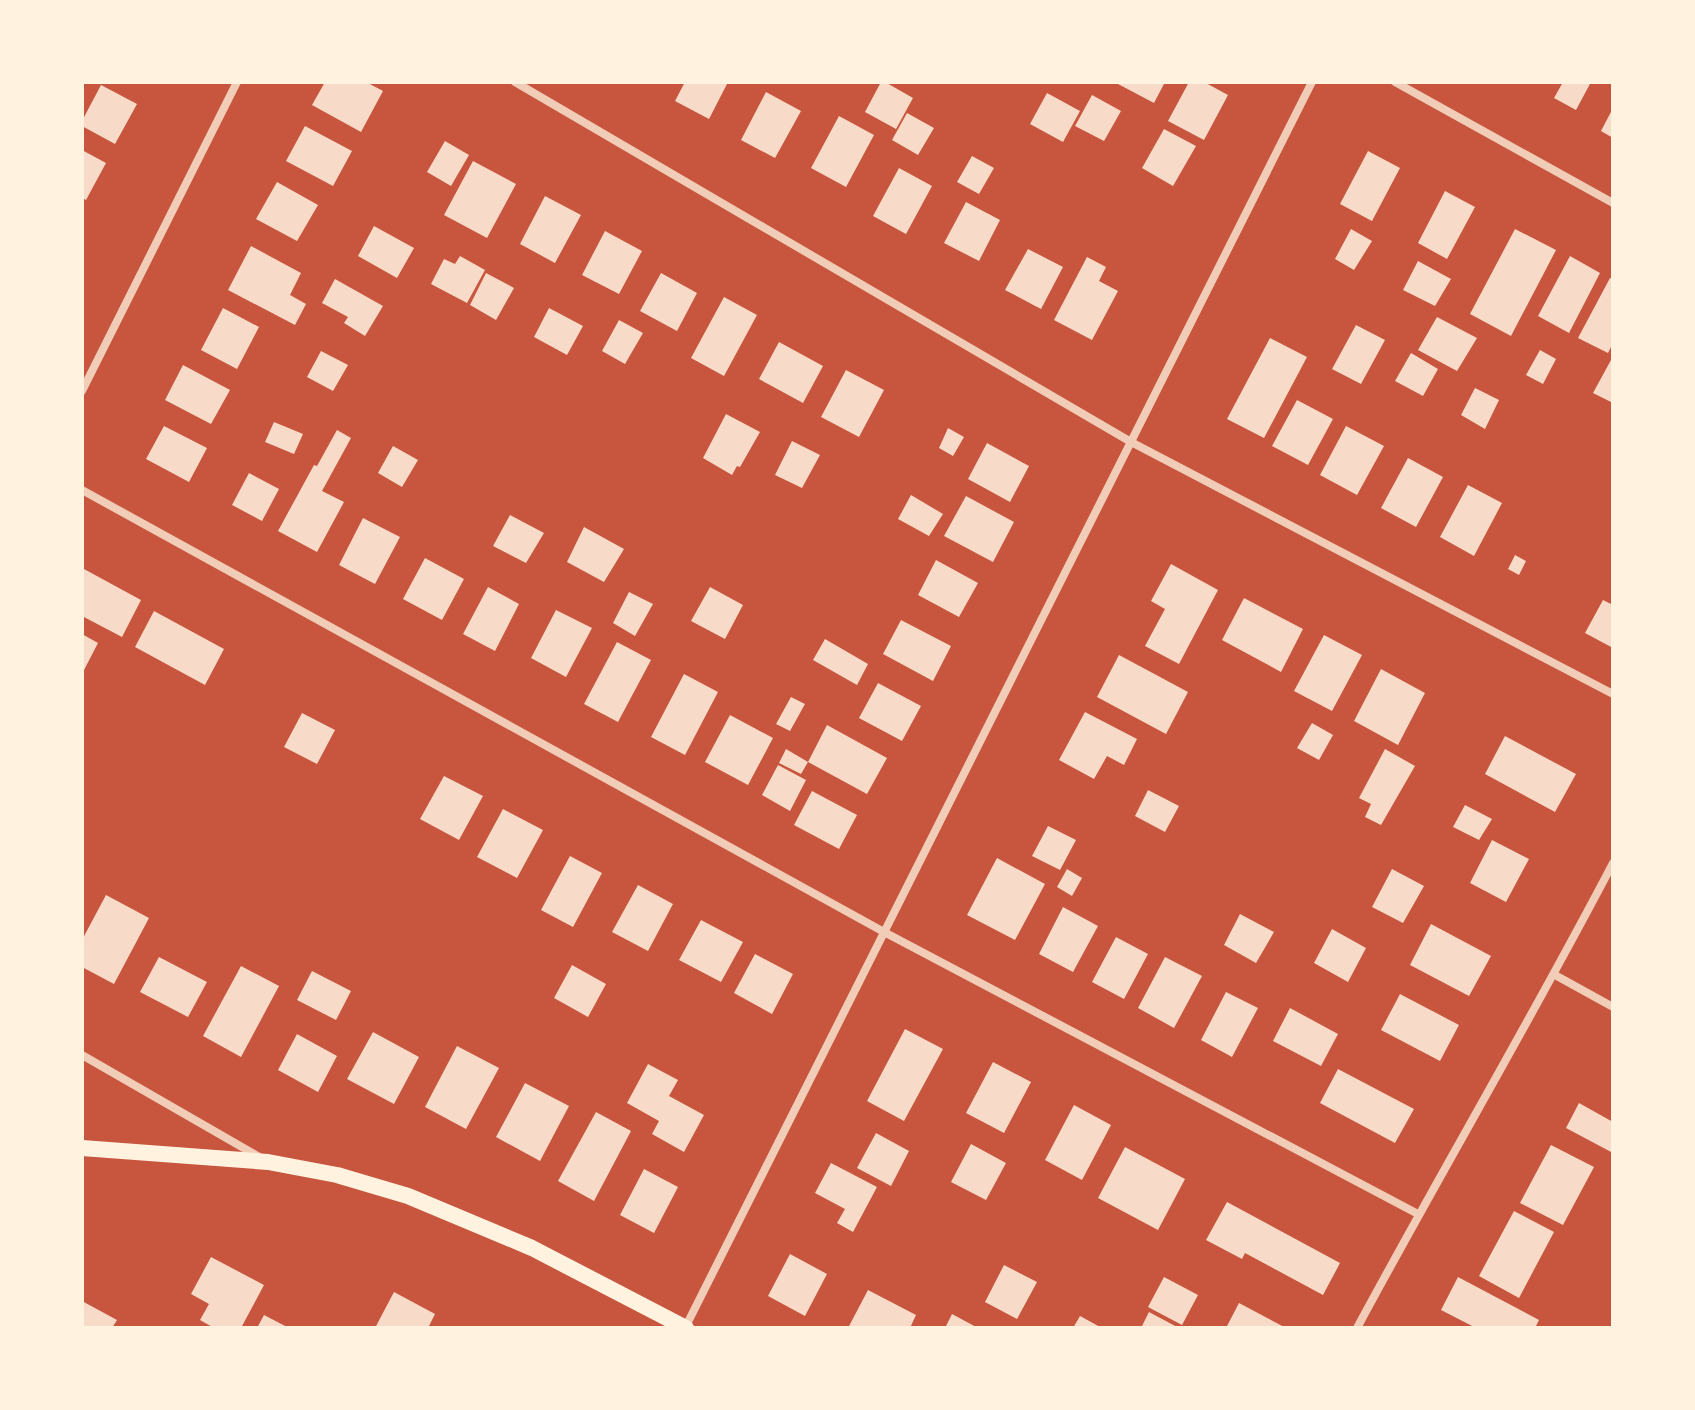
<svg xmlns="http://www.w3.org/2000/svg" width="1695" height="1410" font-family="Rubik,sans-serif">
<rect width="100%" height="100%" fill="#c8553d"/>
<path fill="#f7dbc8" d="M325 82H366L383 91 361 132 312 105Z
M685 82H728L709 119 675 101Z
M881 82H885L913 98 896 129 865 112Z
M1119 82H1165L1154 103 1118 84Z
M1189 82H1204L1228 95 1204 140 1168 121Z
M1563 82H1591L1576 110 1554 98Z
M101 85 137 104 115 144 82 126V121Z
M766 92 801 111 775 158 741 140Z
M1047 93 1080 111 1063 142 1030 124Z
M1092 95 1121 111 1104 141 1075 126Z
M1613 108V138L1601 131Z
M907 113 934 128 918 155 892 140Z
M839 116 874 135 846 187 811 168Z
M305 126 352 151 333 186 286 161Z
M1164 129 1196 146 1173 186 1142 168Z
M445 141 469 155 451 186 427 172Z
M82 150 106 163 86 200 82 198Z
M1368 151 1400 168 1372 221 1340 204Z
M972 156 994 168 979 194 957 182Z
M473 161 516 184 487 238 444 215Z
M899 168 932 186 906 234 873 216Z
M277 182 318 205 297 241 256 219Z
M1445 191 1475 207 1447 259 1418 243Z
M545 196 581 215 555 263 520 244Z
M966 202 1000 220 979 261 944 243Z
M374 226 414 248 397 278 358 256Z
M1351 229 1372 241 1354 270 1335 259Z
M1515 229 1556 250 1511 336 1470 314Z
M605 231 642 251 619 294 582 275Z
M251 246 301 273 290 295 306 304 295 325 228 290Z
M1028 249 1063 267 1041 309 1005 290Z
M460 256 485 270 467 303 431 284 444 259 455 264Z
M1570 256 1600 273 1569 333 1538 316Z
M1087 257 1106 267 1099 281 1118 291 1092 340 1054 320Z
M1418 261 1451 279 1435 306 1403 290Z
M486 273 514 288 496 320 470 305Z
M661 273 697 293 677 331 640 311Z
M1610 278 1613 279V343L1608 353 1578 338Z
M335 279 383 306 365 336 344 323 348 317 322 303Z
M724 297 757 315 724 376 691 358Z
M223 308 259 327 237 369 201 350Z
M549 308 583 326 567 355 534 337Z
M1437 317 1477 338 1457 371 1418 350Z
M619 320 643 333 625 364 602 351Z
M1356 325 1385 340 1361 384 1332 369Z
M1270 338 1307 357 1264 438 1227 419Z
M779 342 823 366 803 403 759 379Z
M1540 350 1556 359 1543 384 1526 375Z
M321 351 348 365 333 391 307 377Z
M1411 353 1438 369 1423 396 1395 381Z
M1611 360 1613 361V403L1593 393Z
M183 365 230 390 211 424 165 400Z
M846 370 884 390 859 437 821 417Z
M1475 388 1499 400 1485 429 1461 415Z
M1297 400 1333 419 1308 465 1272 446Z
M726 414 760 432 740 467 737 466 732 475 703 458Z
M274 422 303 434 294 454 265 442Z
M164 426 207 448 189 482 146 459Z
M1346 426 1384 446 1357 495 1320 475Z
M948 428 964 437 953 456 939 448Z
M337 430 351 438 322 491 344 502 317 552 278 531 314 465 317 466Z
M792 441 820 455 802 488 775 475Z
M987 443 1029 466 1010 502 968 479Z
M393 446 418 460 402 487 378 473Z
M1408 458 1443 477 1416 527 1381 508Z
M249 473 279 489 262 521 232 505Z
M1468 485 1502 503 1474 556 1440 537Z
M911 495 943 514 929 536 898 519Z
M966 496 1014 522 993 562 944 536Z
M510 515 544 533 526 563 493 546Z
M363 518 400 537 375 584 339 565Z
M584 527 624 549 604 582 567 562Z
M1515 555 1526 561 1519 575 1508 569Z
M425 558 464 579 442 620 403 599Z
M936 560 978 583 959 617 918 595Z
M1171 564 1218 590 1179 664 1145 646 1165 609 1151 601Z
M84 569 141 600 122 637 82 616V573Z
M488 587 519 604 495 651 463 634Z
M710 587 743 605 725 639 691 621Z
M629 592 653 604 635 636 613 623Z
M1244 598 1303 629 1281 672 1222 640Z
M1603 600 1613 605V648L1585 633Z
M556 610 592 628 566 677 531 658Z
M154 611 224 649 205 685 135 647Z
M901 620 951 646 933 681 883 654Z
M82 634 98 643 82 674Z
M1324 635 1362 655 1332 711 1294 691Z
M825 639 868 664 857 685 813 660Z
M617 642 651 660 618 722 584 704Z
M1119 655 1188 692 1166 734 1097 697Z
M1381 669 1425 693 1398 745 1354 721Z
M684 674 718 692 685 755 651 737Z
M878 683 921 706 902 741 859 718Z
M791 697 805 704 790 731 776 724Z
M1085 712 1137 739 1124 765 1107 756 1094 779 1059 760Z
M302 713 335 730 317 764 284 747Z
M730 715 773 738 748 785 705 762Z
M1312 723 1333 735 1319 760 1297 748Z
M827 725 887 758 867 794 808 762Z
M1505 736 1576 774 1555 812 1485 774Z
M786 749 808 762 801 774 779 763Z
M1385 749 1415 766 1381 825 1365 817 1371 804 1359 798Z
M778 765 806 780 790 811 762 795Z
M444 776 483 796 459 840 420 819Z
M1148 790 1179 806 1165 832 1135 816Z
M812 791 857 815 839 849 794 825Z
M1465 805 1492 819 1479 840 1453 827Z
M503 809 543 830 517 878 477 857Z
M1048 826 1076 840 1060 870 1032 856Z
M1492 840 1529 859 1506 902 1470 883Z
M570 856 602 873 573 927 541 910Z
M997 858 1045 884 1015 940 967 915Z
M1067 869 1082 878 1072 896 1057 887Z
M1392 869 1424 886 1403 923 1372 907Z
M638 885 673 904 648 951 612 932Z
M106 895 149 918 114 984 82 967V940Z
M1063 907 1098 926 1073 972 1039 954Z
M1240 914 1274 932 1256 963 1224 945Z
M701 920 743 942 721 982 679 960Z
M1431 924 1491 956 1469 996 1410 965Z
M1332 929 1366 948 1348 982 1314 963Z
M1116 937 1148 954 1124 999 1092 982Z
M755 954 793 974 772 1014 734 993Z
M159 957 207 982 188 1017 140 992Z
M1165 957 1202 976 1174 1028 1138 1008Z
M572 965 606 984 588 1017 554 998Z
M241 966 279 986 241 1057 203 1036Z
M312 971 351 991 336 1020 297 1000Z
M1226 992 1258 1008 1232 1057 1201 1040Z
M1400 994 1459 1025 1440 1061 1381 1030Z
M1290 1008 1338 1034 1321 1066 1273 1041Z
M905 1029 943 1049 904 1121 867 1101Z
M373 1032 419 1057 394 1104 347 1079Z
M297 1034 337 1056 318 1092 278 1070Z
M457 1046 499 1068 466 1129 425 1107Z
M993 1062 1031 1082 1004 1133 966 1113Z
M648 1064 678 1080 669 1096 704 1115 684 1152 652 1134 659 1121 627 1103Z
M1338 1069 1414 1109 1395 1143 1320 1103Z
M525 1083 569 1106 540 1161 496 1137Z
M1579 1103 1613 1122V1153L1566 1128Z
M1074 1105 1111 1125 1082 1180 1045 1160Z
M596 1112 631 1131 594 1201 558 1181Z
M876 1133 909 1151 891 1186 857 1168Z
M971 1144 1006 1163 986 1200 951 1182Z
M1551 1145 1594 1167 1563 1225 1520 1203Z
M1125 1147 1185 1179 1158 1230 1098 1198Z
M831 1163 877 1187 853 1232 837 1223 845 1209 815 1193Z
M644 1169 678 1187 654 1233 620 1215Z
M1227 1202 1340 1263 1323 1295 1245 1253 1242 1259 1206 1240Z
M1514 1211 1554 1232 1519 1298 1479 1276Z
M790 1254 827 1274 805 1316 768 1296Z
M211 1257 264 1285 241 1328H214L200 1320 209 1304 191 1294Z
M1004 1265 1037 1282 1017 1319 985 1302Z
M1164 1277 1198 1295 1182 1325 1148 1307Z
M1458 1277 1539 1320 1535 1328H1476L1441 1310Z
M868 1290 916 1315 910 1328H848Z
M394 1292 435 1314 428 1328H375Z
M82 1301 117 1320 112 1328H82Z
M1239 1303 1286 1328H1226Z
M1149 1312 1179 1328H1141Z
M952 1314 978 1328H945Z
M264 1315 289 1328H257Z
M1080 1316 1102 1328H1073Z"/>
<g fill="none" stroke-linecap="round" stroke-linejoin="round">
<path stroke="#f1ccb7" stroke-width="8" d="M515 82 1131 442 1613 694
M1395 82 1613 203
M82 391 237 82
M82 490 884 932 1418 1214
M1555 975 1613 1007
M82 1055 261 1158
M685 1328 1312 82
M1357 1328C1441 1172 1531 1020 1613 863"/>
<path stroke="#fff3e0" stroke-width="16" d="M82 1148 268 1162 337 1175 408 1196 532 1248 686 1328"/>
</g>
<rect width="1695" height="1410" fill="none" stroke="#fff3e0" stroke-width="168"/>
</svg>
